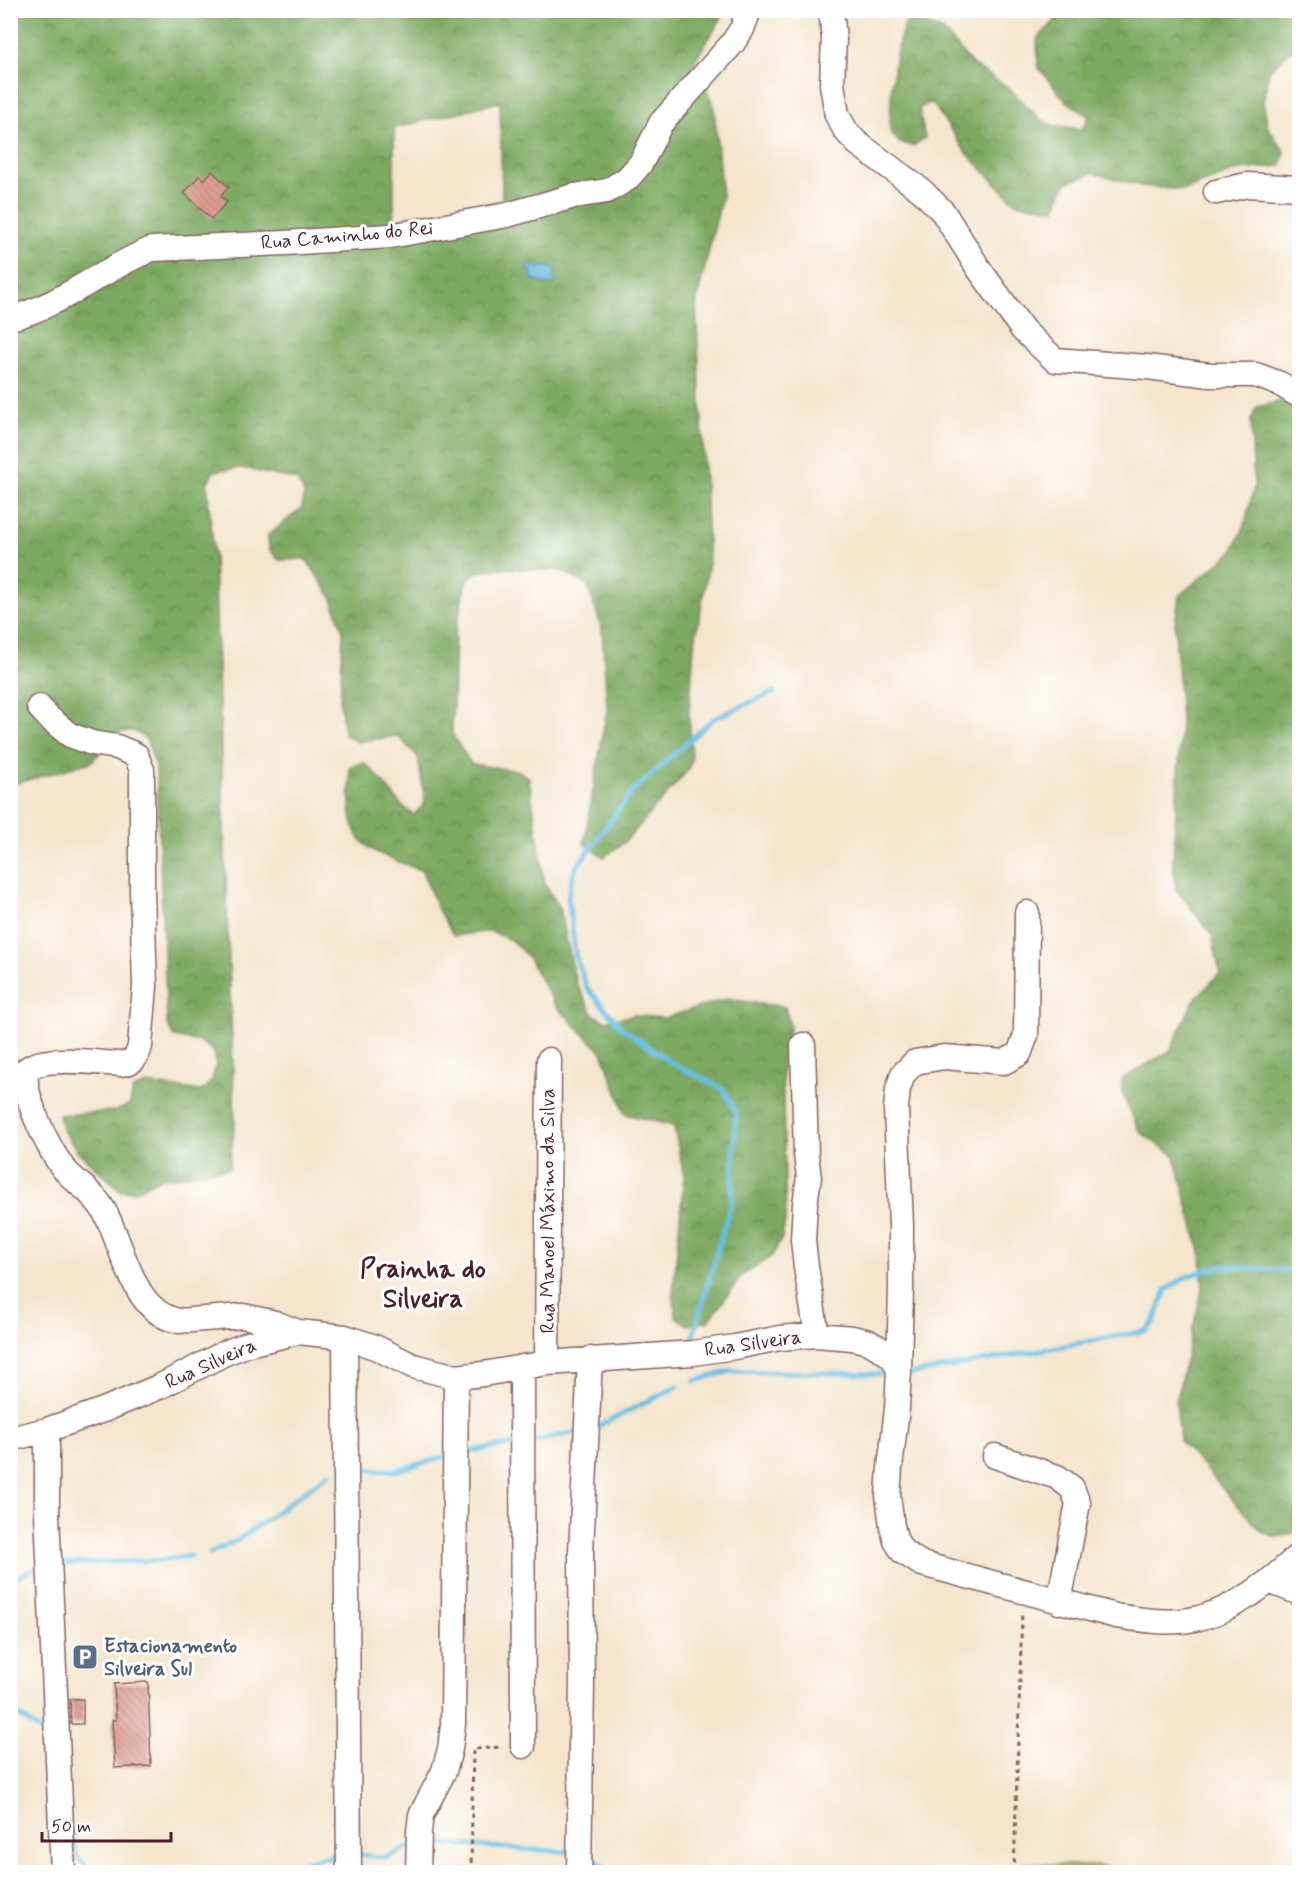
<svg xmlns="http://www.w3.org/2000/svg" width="1310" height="1883" font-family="Mynerve,sans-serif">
<defs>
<pattern id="forest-crowns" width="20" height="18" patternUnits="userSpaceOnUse" patternTransform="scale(1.5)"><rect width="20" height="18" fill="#7da961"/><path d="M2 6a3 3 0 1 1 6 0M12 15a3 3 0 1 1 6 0" fill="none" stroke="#688950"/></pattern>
<pattern id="water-ripples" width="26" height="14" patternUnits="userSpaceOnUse" patternTransform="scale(1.5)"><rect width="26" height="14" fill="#65c0e3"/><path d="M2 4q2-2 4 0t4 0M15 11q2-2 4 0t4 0" fill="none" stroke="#559bb8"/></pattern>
<pattern id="building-back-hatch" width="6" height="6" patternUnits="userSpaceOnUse" patternTransform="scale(1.5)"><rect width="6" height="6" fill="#db998a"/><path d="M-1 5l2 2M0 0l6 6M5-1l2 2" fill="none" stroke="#b47c71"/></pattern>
</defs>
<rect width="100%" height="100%" fill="#fff"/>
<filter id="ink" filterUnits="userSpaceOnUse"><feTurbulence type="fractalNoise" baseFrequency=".0167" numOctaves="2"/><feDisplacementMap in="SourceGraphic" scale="12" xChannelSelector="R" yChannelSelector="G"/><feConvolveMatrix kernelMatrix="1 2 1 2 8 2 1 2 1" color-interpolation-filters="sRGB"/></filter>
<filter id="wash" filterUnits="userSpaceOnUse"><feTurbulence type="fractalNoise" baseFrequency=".008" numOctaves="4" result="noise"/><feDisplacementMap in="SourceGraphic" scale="24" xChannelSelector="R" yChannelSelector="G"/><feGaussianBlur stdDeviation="1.35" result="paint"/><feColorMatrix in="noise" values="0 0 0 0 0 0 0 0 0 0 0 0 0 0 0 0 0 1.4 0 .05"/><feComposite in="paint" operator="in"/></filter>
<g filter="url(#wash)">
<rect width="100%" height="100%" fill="#f4e5cc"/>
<path fill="url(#forest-crowns)" stroke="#646446" stroke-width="1.5" fill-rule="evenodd" d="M11 11H726L694 62 714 106 722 196 696 304 709 563 694 647 689 715 692 757 688 770 627 840 604 857 584 844 607 709 602 629 587 584 562 571 503 568 476 572 466 581 455 634 452 734 471 764 519 771 529 778 545 885 560 908 576 983 593 1014 605 1021 634 1015 664 1018 727 999 785 1007 790 1026 782 1060 786 1217 782 1238 772 1256 742 1275 709 1321 688 1325 676 1317 673 1293 684 1176 674 1126 625 1114 602 1052 555 1005 528 957 511 940 491 931 454 936 439 912 422 871C406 864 386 858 371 849 344 833 350 793 350 766L364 763C385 779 392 800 414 815L425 803 418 757 398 736 357 742 344 734 340 703 343 631 331 596 306 559 279 560 269 549 268 535 302 508 304 493 297 480 242 468 214 471 207 483 214 557 235 1123 229 1168 159 1179 135 1191H121L78 1152 62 1129 59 1115 117 1111 130 1104 133 1089 146 1084 202 1091 212 1080 216 1065 212 1050 201 1042 174 1037 167 1024 156 767 146 739 134 731 120 732 91 762 11 785ZM500 102 502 201 394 221V128Z
M1052 11H1299V48L1290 51 1269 71 1263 101 1268 128 1285 152 1281 166 1238 170 1185 190 1142 186 1093 173 1066 183 1055 209 1015 203 965 151 932 102 919 108 925 138 913 146 900 143 890 132C890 99 893 54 905 23L918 20 944 31 973 65 1009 88 1040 119 1052 125 1082 129 1089 117 1065 100 1038 67 1037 39 1056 20Z
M1282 401 1300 411V1530C1282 1538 1276 1540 1259 1529L1180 1441 1176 1400 1203 1286 1201 1256 1175 1156 1140 1132 1122 1093V1079L1170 1051 1193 1002 1220 973 1212 935 1176 889 1173 863 1181 721 1175 625 1179 596 1232 552 1244 527 1254 488 1251 420 1257 407Z"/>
<path fill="#9cc36e" stroke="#73714c" stroke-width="1.5" d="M1024 1863 1107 1867V1872H1023Z"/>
<path fill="url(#water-ripples)" stroke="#587087" stroke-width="1.5" d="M527 265 554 268 556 278 553 285 545 284 531 278V270H526Z"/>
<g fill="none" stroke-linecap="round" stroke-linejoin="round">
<path stroke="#65c0e3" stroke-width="5" d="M692 1339 732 1200 736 1112 723 1089 672 1063 622 1028 587 988 576 958 568 896 575 869 633 791 713 719 774 692
M911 1374 1145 1331 1154 1322 1166 1290 1188 1276 1219 1266 1293 1271 1300 1268
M695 1381 730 1371 880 1374
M599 1426 678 1386
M532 1442 577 1432
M466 1452 515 1444
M356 1469 395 1471 447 1456
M210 1553 238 1540 330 1473
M62 1564 164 1560 191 1556
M10 1580 37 1568
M10 1709 49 1737
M73 1832 75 1853 91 1872
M426 1843 569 1852
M358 1854 385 1858 411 1846
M590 1855 611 1872
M265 1872 334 1855"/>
</g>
<g id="blocks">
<path fill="url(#building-back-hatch)" d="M212 171 229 187 221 196 227 202 211 219 184 193 199 176 204 180Z
M148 1682 151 1766 115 1768 112 1720H116L114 1684Z
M70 1699H83V1724H71Z"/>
</g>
</g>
<g filter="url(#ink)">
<use href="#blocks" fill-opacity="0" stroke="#866463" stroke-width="1.5"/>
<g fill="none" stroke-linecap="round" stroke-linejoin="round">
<g stroke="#866463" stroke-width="27">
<path id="minor" d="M829 10 832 19 834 39 832 84 837 115 846 131 857 143 922 191 943 212 979 269 1023 330 1055 360 1147 367 1210 375H1256L1280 384 1300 396
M1216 192 1247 185 1300 188
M10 318C62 306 103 268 152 249L285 243 390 236 507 215 574 196 607 191 627 179 641 163 661 123 732 44 742 29 749 10
M39 707 49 718 70 735 92 743 117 747 136 755 142 770V892L145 986 140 1046C137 1058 133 1063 121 1064 98 1063 44 1055 27 1069 19 1090 50 1153 65 1170 77 1184 93 1192 103 1209 124 1244 131 1313 179 1321L243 1316 275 1323 298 1332
M803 1045 806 1155 809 1177 805 1204 803 1240 806 1267 817 1335
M345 1337 349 1869
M547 1363 549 1060
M522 1367 523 1746
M899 1370 901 1289V1225L896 1108 898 1089 903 1074 915 1062 944 1057 1004 1062 1019 1054 1026 1035 1027 913
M47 1430V1513L63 1872
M10 1439 47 1430 106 1409 161 1386 225 1353 248 1344 298 1332 345 1337 375 1347 413 1366 456 1377 483 1374 547 1363 693 1353 735 1347 780 1338 817 1335 852 1338 869 1342 884 1351 893 1358 899 1370 897 1409 890 1468 888 1496 892 1526 896 1541 903 1552 922 1564 1116 1616C1142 1620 1173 1625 1199 1618 1236 1609 1273 1580 1300 1554
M995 1456 1057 1477 1072 1488 1078 1503 1059 1602
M1269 1581 1300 1593
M418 1872 419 1831 421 1815 444 1771 450 1749 453 1724 456 1377
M579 1872 582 1684 581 1552 590 1359"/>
</g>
<path stroke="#866463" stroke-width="3" stroke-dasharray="4.5 4.5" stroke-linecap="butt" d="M471 1872 473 1749 503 1747
M1014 1872 1022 1611"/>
<use href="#minor" stroke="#fff" stroke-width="24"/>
</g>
</g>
<defs>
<g id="parking-square" transform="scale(1.35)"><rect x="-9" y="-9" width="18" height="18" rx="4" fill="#5c6f8a" stroke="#fff"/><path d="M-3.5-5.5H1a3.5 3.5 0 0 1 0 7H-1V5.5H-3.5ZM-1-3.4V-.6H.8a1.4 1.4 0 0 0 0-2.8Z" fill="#fff"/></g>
</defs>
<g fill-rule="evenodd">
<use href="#parking-square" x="85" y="1657"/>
</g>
<g text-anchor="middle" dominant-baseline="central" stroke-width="6" stroke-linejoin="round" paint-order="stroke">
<g font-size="20" fill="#4a1f2b" stroke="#fff">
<text transform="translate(347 236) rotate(-5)">Rua Caminho do Rei</text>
<text transform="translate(548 1211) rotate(-90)">Rua Manoel Máximo da Silva</text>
<text transform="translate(753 1344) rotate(-8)">Rua Silveira</text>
<text transform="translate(211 1364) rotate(-24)">Rua Silveira</text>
</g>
<g font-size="20" font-weight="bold" fill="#4e5e75" stroke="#fff" text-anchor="start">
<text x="104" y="1646">Estacionamento<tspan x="104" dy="23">Silveira Sul</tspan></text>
</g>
<g font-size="26" font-weight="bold" fill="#4a1f2b" stroke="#fff">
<text x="423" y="1270">Prainha do<tspan x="423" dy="30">Silveira</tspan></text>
</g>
</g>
<rect width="1310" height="1883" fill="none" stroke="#fff" stroke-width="36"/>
<path d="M42 1832v9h129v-9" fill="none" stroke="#4a1f2b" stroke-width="3"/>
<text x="51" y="1832" font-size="18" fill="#4a1f2b" stroke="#ffffff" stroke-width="4.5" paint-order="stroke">50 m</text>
</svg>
